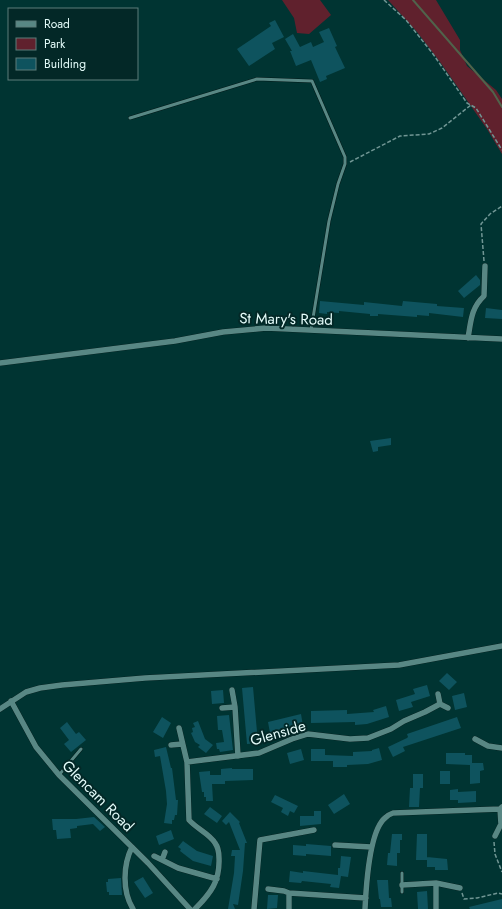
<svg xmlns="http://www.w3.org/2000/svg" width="502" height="909" font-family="Jost,sans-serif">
<rect width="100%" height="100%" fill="#003432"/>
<path fill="#60212d" d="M282 0H320L331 15 309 34 297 33 294 18Z
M388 0H436L460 40V50L467 66 496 90 502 99V154L487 129 440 62 417 32Z"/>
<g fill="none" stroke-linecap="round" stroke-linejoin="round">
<path stroke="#50634b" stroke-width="2" d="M413 0 493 92 502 107"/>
</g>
<path fill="#0e535e" d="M275 20 284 37 272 43 275 49 249 66 237 49 271 26 269 23Z
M329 28 337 46 335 47 345 68 326 76 327 79 320 82 311 60 296 66 290 51H292L285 39 293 34 300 47 311 42 313 47 324 42 319 32Z
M476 275 480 280V285L464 298 458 291Z
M320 301 364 305V302L402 306 403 301 437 304V306L464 308 463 317 429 313V316L417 315V317L378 314V316H370V314L339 311V313L327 312V314L319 313Z
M486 308 502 310V319L485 318Z
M391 438V445L378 447V451L373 452 370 441Z
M447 673 457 682 449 690 439 681Z
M427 685 430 696 411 702 413 707 399 711 396 700 415 694 413 689Z
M253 687 258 743 247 744 242 688Z
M223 690 224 703 212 704 211 691Z
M464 693 467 707 455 710 452 696Z
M386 706 389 717 367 724 355 725V722L311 723V711L347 710V714L374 712 373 710Z
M301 714 303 726 270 733 268 722Z
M229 715 233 750 220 752 219 749H217L216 743 224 742 222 730H218L217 716Z
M162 717 171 723 163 738 153 732Z
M457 717 461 728 403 747 405 751 393 757 388 747 407 738 408 737 407 734Z
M198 721 205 739 213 745 206 753 198 747 200 745 195 742 191 733 193 732 192 728 195 727 193 723Z
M67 722 76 734 79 732 86 740 71 752 64 744 69 740 60 728Z
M166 747 171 768H172L176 800H178L177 815H175L174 820H172V824L164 823 167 804 166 791 160 756 155 757 154 750Z
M379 748 382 760 368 764 347 765V767H333V761H311V749H325V755L353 756V752L372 751V750Z
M301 749 304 760 290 764 287 753Z
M446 753H465V755H472V763H483L484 770 480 771V783L470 784V765L446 764Z
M232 768V769H253V780L225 781V784H212L213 801H206V797H204V792H202L199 772 210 771V775H221V769Z
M440 771H450V784H440Z
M413 774H423V788H420L419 807H409L410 788H413Z
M458 789V792L476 791V802L458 803V800H450V790Z
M344 794 350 804 334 814 328 805Z
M275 795 298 806 294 813 290 811 288 816 281 812 283 808 271 802Z
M210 807 222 816 217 823 204 814Z
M314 811H321V824L300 826V816H314Z
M230 812 240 822 239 823 247 843H245L243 871 238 905 233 904 235 909H228L234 873 235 856H231L232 850H240L229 822 226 825 222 821Z
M94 817 105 827 100 831 93 824 77 826V828L70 829 71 838 57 839 56 830H53L52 819H76Z
M171 830 174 839 159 845 156 836Z
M392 834H402V840H400V853H397V866L387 865 388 853H390Z
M417 834H427V860H416Z
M183 841 197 851 213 856 211 866 193 861 180 851 181 849 178 847Z
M306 844 331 846V856L306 854V856L293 855V845L306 846Z
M341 856 351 857 348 877 341 876 339 888 330 887 331 884 302 881 301 883 289 882 290 871 303 873V871L338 875V868H340Z
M427 857 447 859 448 870H435V867H427Z
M143 877 153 893 145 898 134 882Z
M121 878 122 895H109V892H107L106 882H108V879Z
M377 880H388L389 898H391L392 907H381L380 899H379Z
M427 891 428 909H418L417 892Z
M268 895H278L277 908 267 909Z
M502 899V909H470L469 907Z"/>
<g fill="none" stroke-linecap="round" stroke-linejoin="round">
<g stroke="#021918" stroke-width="4">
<path id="lane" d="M130 118 257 79 312 81 345 157V164L338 184 329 221 311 330
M59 775 81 749
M402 892V873"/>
</g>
<g stroke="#021918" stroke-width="6">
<path id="street" d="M468 338C471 321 471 308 484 296L485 266
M0 363 175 341 223 332 266 328 502 339
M232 690 235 707 238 756
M438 694 440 704
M11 701 36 747 59 775 148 863 190 909
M222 708 235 707
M0 709 26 692 40 688 62 685 145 678 399 665 502 646
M179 728 187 762 189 820C197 829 210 834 215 843 218 847 219 852 219 858 220 881 211 893 195 909
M475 739 488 746 502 748
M171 745 182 744
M187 762 259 753 292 739 308 734 350 739 368 738 391 729 404 721 425 712 440 704 448 708
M495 836 501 824 500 809
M335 845 371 847
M132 847C123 865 122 891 133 909
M154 856 178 868 217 879
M162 860 165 852
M436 883V909
M402 885 436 883 460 888
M268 889 284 891 289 893 366 898
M254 909 260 840 314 830
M289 909V893
M365 909C366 888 369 831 385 818 387 816 390 814 393 813L500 809 502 807"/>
</g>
<path stroke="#709694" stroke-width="1.5" stroke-dasharray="4 2" stroke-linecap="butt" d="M384 0 406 20 433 54 467 103 476 108 502 150
M350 162 400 136 429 134 442 128 471 105
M484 261 481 224 490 214 502 206
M494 842 495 854 502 872
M462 893 464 899 477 898 498 893 502 894"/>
<use href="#lane" stroke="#588784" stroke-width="3"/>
<use href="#street" stroke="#588784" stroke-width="5.5"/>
</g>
<g text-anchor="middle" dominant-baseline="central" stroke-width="4" stroke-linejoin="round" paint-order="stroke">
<g font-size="15" fill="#e3fbf9" stroke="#032827">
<text transform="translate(286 319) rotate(1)">St Mary's Road</text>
<text transform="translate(278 733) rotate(-16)">Glenside</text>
<text transform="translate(98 796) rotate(45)">Glencam Road</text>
</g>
</g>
<rect x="8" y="8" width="130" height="72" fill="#032827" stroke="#5d7c7b"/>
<rect x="16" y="21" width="20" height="6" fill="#588784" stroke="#5d7c7b"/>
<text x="44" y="28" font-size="12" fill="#e3fbf9">Road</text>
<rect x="16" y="38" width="20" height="12" fill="#60212d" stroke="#5d7c7b"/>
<text x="44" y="48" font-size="12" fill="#e3fbf9">Park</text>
<rect x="16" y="58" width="20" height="12" fill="#0e535e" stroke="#5d7c7b"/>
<text x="44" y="68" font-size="12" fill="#e3fbf9">Building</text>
</svg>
